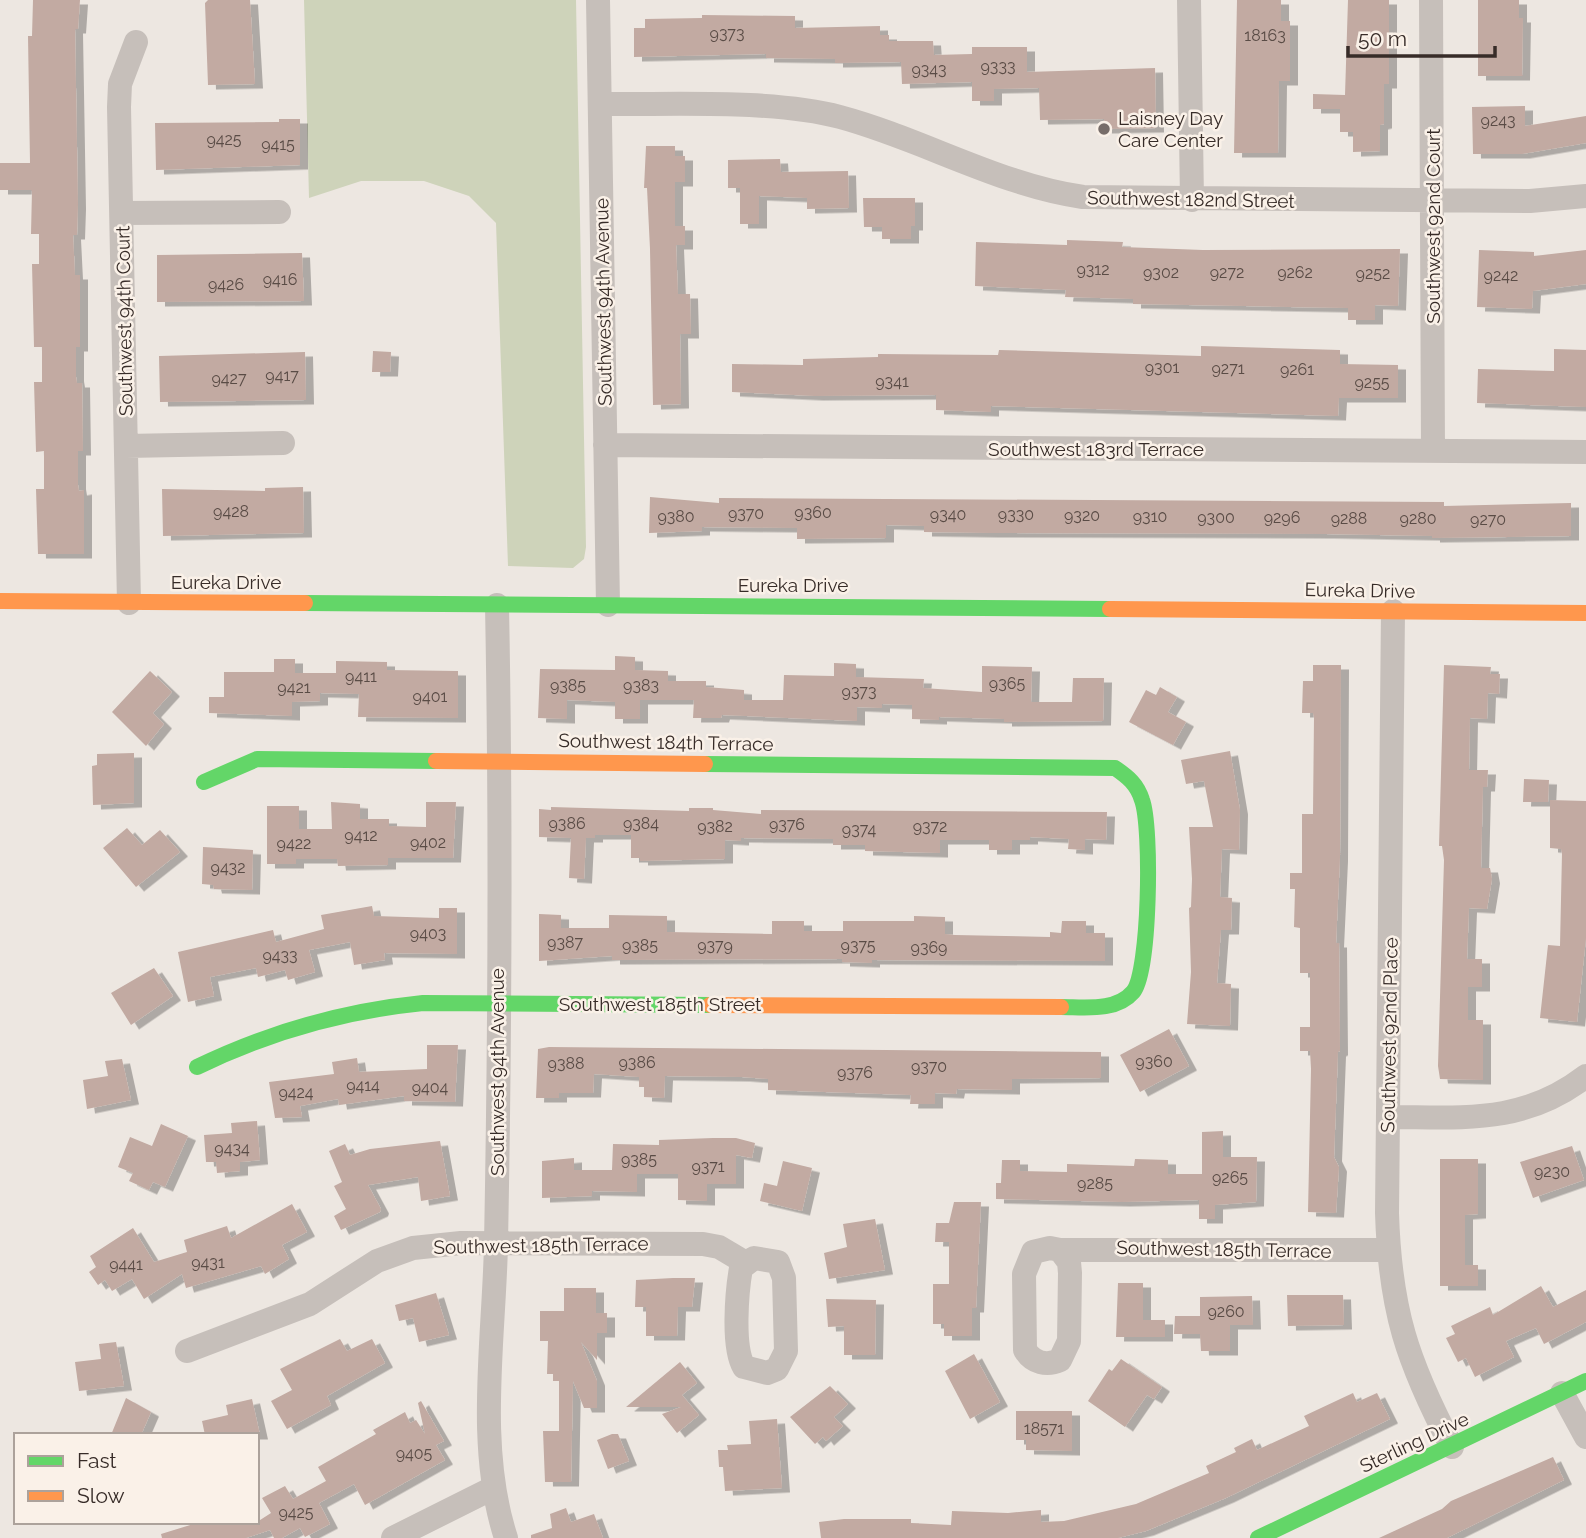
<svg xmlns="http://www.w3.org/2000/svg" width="1586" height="1538" font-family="Raleway,sans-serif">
<defs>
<filter id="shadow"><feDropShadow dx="8" dy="4.5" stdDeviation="0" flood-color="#0004"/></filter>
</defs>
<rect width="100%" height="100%" fill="#ede7e1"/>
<path fill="#ced3ba" d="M304 0H576L586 547 584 559 573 568 508 566 496 223 469 196 424 181H361L309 198Z"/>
<path fill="#c2aaa2" filter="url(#shadow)" d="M33 0H80L78 29H75L78 205 77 235H73L75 275H80V347H76V377L77 383H82L83 451H78V485L79 491 84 490V554H38L36 489H44V451L36 452 34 382H42V347H34L32 264H39V234H31L32 190H0V163H30L28 36H32Z
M208 0H250L255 84 208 85 205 3Z
M1237 0H1281V21H1290V81H1279L1278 153H1234Z
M1348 0H1389V84H1384V124L1380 125V151L1353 152V132H1340V109H1313V94L1345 95Z
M1478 0H1519V18H1523L1522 76H1478Z
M702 15 795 16V28L880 26V35H889V41H933L934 55 972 54V47H1027V72L1155 68 1156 128 1104 129V119L1040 120 1039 88 994 89V101H972V82L902 84 901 62 835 63V59L766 58V54L634 57V28H645V19L702 18Z
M1525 106V126L1586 116V143L1522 154H1473L1472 107Z
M279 119H300V165L156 170 155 123 279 122Z
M646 146H675V156H685V182H675V226H685V245H676L678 294H690L691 334H680L681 404 653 405 650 249 647 188H644Z
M780 159 781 172 848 171 849 208 807 209V198L759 196V224H740V188H728V160Z
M863 198H915V226H911V239H882V227H864Z
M1067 240 1123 242 1122 247 1203 250 1400 249 1398 306 1375 305V320H1348V308L1133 304V299L1065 297 1066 290 975 286 976 242 1067 245Z
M1479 250 1534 252V256L1586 250V284L1533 291 1532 309 1477 307Z
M302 253 304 301 157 302V255Z
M1201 346 1340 350V364L1398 365V398H1339L1338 416 991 406V412L936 410V395L815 396 732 392V364L803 365V359L878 357V354L998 355 999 350 1201 356Z
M1554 349 1586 350V407L1477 403 1478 369 1554 371Z
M373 351 391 352 390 372H372Z
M305 352 306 400 160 402 159 356Z
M303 487 304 533 163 536 162 489 265 491V488Z
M650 497 719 503V498L1444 502V506L1571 503V536L1432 538V536L1326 534 990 533 924 532V526L886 525V538L797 539V528L702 527V531L649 533Z
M615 656 635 657V670L668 671V681H706V687L744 690V700H783L784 675 834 676V663L856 664V677L924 679 923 688 982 692V666L1032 667 1031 702H1072L1073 678H1104L1103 721 1004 722V719L939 717V720L912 719V705L882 704V708L857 707V721L722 715 721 718H693L694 700H640V719H615V702L567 700V719L538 718 540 669 615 670Z
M274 659H295V673H336V661L387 662V670L458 671V718L358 717 359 694 320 693V701L292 702V716L209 713V697H224V672H274Z
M1313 665H1341L1340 857 1336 943H1339L1340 1051 1338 1052 1334 1157 1339 1167 1336 1213 1308 1212 1311 1069 1310 1051H1300V1027H1310V973H1300V928L1294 927 1295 889H1290V873H1302V814H1313L1314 717 1313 713H1302L1303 681H1313Z
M1444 665 1491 667 1490 674H1500L1499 694 1488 693 1487 719 1470 718 1469 770H1488L1487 787H1483L1481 868H1490L1492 879 1487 909 1469 908 1467 959H1482V987H1468V1020H1483V1080L1440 1079 1438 1066 1444 860 1442 846H1439Z
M150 671 172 692 153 713 164 724 146 746 112 712Z
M1160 687 1177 697 1168 712 1186 722 1173 745 1129 722 1146 690 1156 695Z
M1230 751 1240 810 1239 850 1222 849 1220 897 1232 898 1231 930H1221L1217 983 1231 984 1230 1026 1187 1024 1191 972 1189 908 1191 907 1192 879 1189 827H1213L1204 781 1186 784 1181 760Z
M134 753V803L93 805 92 766 97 765V754Z
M1524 779 1549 780 1548 802H1523Z
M1550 800 1586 801V938L1577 1022 1540 1018 1548 945 1560 946 1562 853 1561 849 1550 848Z
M331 802 360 804V819H389V826L426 827V802H456L453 858H388V865L338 866 337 859H296V864H267V806H299V829H332Z
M551 807 689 811V808H713V810L761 814V810L1107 812 1106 840 1085 839V850L1068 849 1069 839 1030 837V840H1012V850H989V840H940V853L865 851V845H833V839L741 838V841L725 840V859L640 861V858H631V835H595V838H586L584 879 569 878 571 838 539 837V809L551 810Z
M127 828 142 845 160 830 180 852 136 887 103 848Z
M203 847 253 850 252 890 214 889 213 885 202 884Z
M372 906 374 916 439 918V908H457V954L384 953 385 960 354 965 350 942 309 950 315 972 288 980 285 970 258 977 256 968 210 977 214 996 188 1002 178 952 273 930 276 942 324 929 321 915Z
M539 914 561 915V928H609V915L667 916V932L772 934V921H804V931H843V921H914V916L945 917V934L955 935 1050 937V932L1061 933 1062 921H1086V933H1105V961L872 960V963L842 962V959L612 960V956L539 961Z
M154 968 173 996 131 1025 111 993Z
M1169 1029 1189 1066 1140 1092 1120 1055Z
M427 1045H458L455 1102 404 1101V1096L339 1105 338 1099 300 1106 302 1117 275 1118 269 1082 334 1074 332 1062 357 1058 359 1072 427 1069Z
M549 1047 1101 1052V1078L1012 1079V1090L957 1089 956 1094 935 1093V1104H910L911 1095 768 1090V1079L742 1077 665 1076 664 1098 644 1097V1087H639V1077L594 1074 593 1093H559V1098H536L538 1049Z
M122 1059 131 1100 87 1109 83 1080 108 1076 105 1061Z
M257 1121 260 1160 240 1162V1171L217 1173 216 1162H206L204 1135 232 1133 231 1123Z
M161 1124 188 1136 165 1187 153 1182 149 1190 129 1181 133 1173 118 1167 130 1137 152 1146Z
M1223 1131V1157H1257L1256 1202 1215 1205V1219H1199V1200L1122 1202 996 1199V1183H1001L1002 1160H1020V1171L1067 1172V1164L1134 1166 1135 1159 1168 1160V1174H1202V1132Z
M713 1138H736L755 1143 752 1158 736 1155V1184H707V1201L678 1200V1174H637V1192L592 1191V1196L542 1198V1161L574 1158V1170H612L613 1144 659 1145V1140Z
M440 1141 450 1196 421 1201 418 1177 368 1185 381 1209 380 1212 341 1230 334 1216 346 1209 334 1186 342 1182 329 1151 345 1144 350 1155 370 1149Z
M1572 1146 1584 1180 1533 1198 1520 1162Z
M1440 1159H1478V1214L1465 1215V1265H1478V1286H1440Z
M783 1161 812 1168 802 1211 760 1201 764 1183 777 1186Z
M954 1202H981L976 1308H972V1336H944V1324H933V1284H949V1242H935L936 1223H949Z
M292 1204 307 1232 282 1245 289 1259 265 1274 261 1266 186 1288 182 1274 144 1299 132 1279 112 1291 105 1280 98 1285 89 1272 96 1267 90 1256 133 1228 154 1262 187 1252 184 1240 227 1226 231 1238Z
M875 1219 885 1270 829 1279 824 1253 847 1247 843 1224Z
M673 1278H695L692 1307H678L677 1336H646V1307H635L636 1280Z
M1118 1283H1143V1320H1165V1337H1116Z
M1541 1286 1553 1307 1586 1290V1322L1544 1344 1536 1328 1506 1341 1514 1357 1475 1377 1466 1358 1458 1362 1446 1338 1455 1334 1451 1326 1490 1307 1493 1315Z
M564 1288H596V1313H607V1333H597V1360L581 1342 597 1381V1408H584L573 1381 571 1482H545L543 1431H559V1381H553V1374H547L548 1341H540V1311H564Z
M436 1293 449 1335 419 1342 413 1318 399 1321 395 1305Z
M1287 1295H1343L1344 1325 1288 1326Z
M1252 1296 1253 1325H1230V1351H1201L1200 1334H1174L1175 1316H1200V1297Z
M826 1299 876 1300 875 1355H844V1326L828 1327Z
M340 1339 347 1351 372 1339 385 1363 327 1396 331 1405 287 1429 271 1401 292 1390 280 1369Z
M116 1342 124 1386 79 1391 75 1362 101 1359 99 1344Z
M974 1354 1000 1402 970 1419 945 1371Z
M1121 1359 1162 1387 1154 1399 1147 1395 1125 1427 1088 1401 1109 1369 1112 1371Z
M680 1362 697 1383 682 1395 699 1415 677 1433 662 1414 681 1407H626Z
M830 1386 848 1404 834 1417 843 1426 826 1441 823 1437 815 1444 790 1417Z
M1353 1393 1357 1402 1377 1393 1390 1419 1226 1498 1146 1531 1118 1538H821L819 1522 844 1519H911V1523L951 1525 952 1511 1008 1513 1041 1510V1522L1064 1521 1136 1504 1209 1473 1206 1466 1236 1452 1234 1448 1252 1439 1257 1450 1309 1426 1304 1416Z
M126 1398 151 1412 141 1435H111Z
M252 1399 260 1435H205L202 1421 228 1415 226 1405Z
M421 1401 444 1441 436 1445 445 1460 365 1505 354 1484 319 1503 330 1524 305 1537 300 1528 282 1538H274L270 1530 246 1538H162L161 1534 200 1522H257L271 1513 262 1498 285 1486 293 1499 326 1481 318 1467 376 1434 373 1430 405 1412 410 1423 416 1420 425 1434 418 1403Z
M1016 1411H1072V1451L1026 1450V1440H1016Z
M777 1419 782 1488 725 1491 723 1467H719L718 1450H728L727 1445 751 1444 749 1421Z
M612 1434H618L629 1461 608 1469 597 1440Z
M1553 1457 1564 1480 1447 1538H1379L1442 1509 1451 1501Z
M566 1508 571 1522 594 1514 603 1538H531V1535L552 1528 550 1514Z"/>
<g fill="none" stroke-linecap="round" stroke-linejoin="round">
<path stroke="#c6bfba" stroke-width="24" d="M598 0 608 605
M1189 0 1192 200
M1431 0 1433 451
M600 104C672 105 772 99 840 117 922 139 999 185 1083 197L1530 201 1586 196
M122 213 279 212
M605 445 1586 452
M126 446 283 443
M129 603 119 107 120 84 136 42
M497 605C501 817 500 1031 496 1244 494 1340 476 1446 506 1538
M1393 611 1387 1213C1390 1310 1407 1361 1452 1447
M1388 1117C1464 1117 1522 1125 1586 1076
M1050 1248 1060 1250 1069 1262 1070 1273 1069 1341 1060 1360C1047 1366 1033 1363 1025 1350L1024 1274 1033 1252Z
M1060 1250H1388
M754 1258 778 1262 784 1278 786 1351 777 1369 767 1373 744 1367C732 1347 737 1291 741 1268Z
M187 1351 310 1304 377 1261 413 1248 461 1243 703 1244 719 1247 746 1263
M1562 1393 1586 1437
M393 1538 493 1488"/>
<path stroke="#63d668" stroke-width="16" d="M305 603 1110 609
M705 764 1115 768C1128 777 1137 784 1142 800 1152 827 1150 972 1133 992 1116 1012 1084 1007 1061 1007
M204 782 257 759 436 761
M197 1067C269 1032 343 1011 423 1003L710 1005
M1258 1538 1586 1381"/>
<path stroke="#ff974d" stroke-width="16" d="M0 601 305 603
M1110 609 1586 613
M436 761 705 764
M710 1005 1061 1007"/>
</g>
<circle fill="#776d69" stroke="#faf1e8" stroke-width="2.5" cx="1104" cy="129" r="7"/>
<g text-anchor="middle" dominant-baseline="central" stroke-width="5" stroke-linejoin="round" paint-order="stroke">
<g font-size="16" fill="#5a4c46">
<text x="727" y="33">9373</text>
<text x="1265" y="35">18163</text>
<text x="998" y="66">9333</text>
<text x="929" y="69">9343</text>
<text x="1498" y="120">9243</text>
<text x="224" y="139">9425</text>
<text x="278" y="144">9415</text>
<text x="1093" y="269">9312</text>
<text x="1161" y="272">9302</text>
<text x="1227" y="272">9272</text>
<text x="1295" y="272">9262</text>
<text x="1373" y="273">9252</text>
<text x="1501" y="275">9242</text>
<text x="280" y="279">9416</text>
<text x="226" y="284">9426</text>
<text x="1162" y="367">9301</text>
<text x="1228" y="368">9271</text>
<text x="1297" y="369">9261</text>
<text x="282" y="375">9417</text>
<text x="229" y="378">9427</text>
<text x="892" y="381">9341</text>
<text x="1372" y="382">9255</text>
<text x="231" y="511">9428</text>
<text x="813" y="512">9360</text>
<text x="746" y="513">9370</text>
<text x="948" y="514">9340</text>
<text x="1016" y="514">9330</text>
<text x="1082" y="515">9320</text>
<text x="676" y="516">9380</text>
<text x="1150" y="516">9310</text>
<text x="1216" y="517">9300</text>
<text x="1282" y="517">9296</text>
<text x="1349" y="518">9288</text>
<text x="1418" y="518">9280</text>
<text x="1488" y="519">9270</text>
<text x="361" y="676">9411</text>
<text x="1007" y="683">9365</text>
<text x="568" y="685">9385</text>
<text x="641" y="685">9383</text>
<text x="294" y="687">9421</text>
<text x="859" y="691">9373</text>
<text x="430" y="696">9401</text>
<text x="567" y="823">9386</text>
<text x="641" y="823">9384</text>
<text x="787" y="824">9376</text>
<text x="715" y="826">9382</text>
<text x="930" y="826">9372</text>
<text x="859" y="829">9374</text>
<text x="361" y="835">9412</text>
<text x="428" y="842">9402</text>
<text x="294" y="843">9422</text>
<text x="228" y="867">9432</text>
<text x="428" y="933">9403</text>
<text x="565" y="942">9387</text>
<text x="640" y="945">9385</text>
<text x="715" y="945">9379</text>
<text x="858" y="945">9375</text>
<text x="929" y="947">9369</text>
<text x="280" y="955">9433</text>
<text x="1154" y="1061">9360</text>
<text x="637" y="1062">9386</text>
<text x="566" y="1063">9388</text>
<text x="929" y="1066">9370</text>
<text x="855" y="1072">9376</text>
<text x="363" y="1085">9414</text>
<text x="430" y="1087">9404</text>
<text x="296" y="1092">9424</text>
<text x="232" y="1148">9434</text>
<text x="639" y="1159">9385</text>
<text x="708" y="1166">9371</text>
<text x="1552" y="1171">9230</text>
<text x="1230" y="1177">9265</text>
<text x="1095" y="1183">9285</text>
<text x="208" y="1262">9431</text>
<text x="126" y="1264">9441</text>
<text x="1226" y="1311">9260</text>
<text x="1044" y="1428">18571</text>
<text x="414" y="1453">9405</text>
<text x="296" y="1512">9425</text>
</g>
<g font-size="19" fill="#372c28" stroke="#faf1e8" text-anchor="start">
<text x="1118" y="118">Laisney Day<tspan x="1118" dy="22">Care Center</tspan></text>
</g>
<g font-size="19" fill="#372c28" stroke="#faf1e8">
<text transform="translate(1191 199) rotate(1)">Southwest 182nd Street</text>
<text transform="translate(1433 226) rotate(-90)">Southwest 92nd Court</text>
<text transform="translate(603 302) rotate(-91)">Southwest 94th Avenue</text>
<text transform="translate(124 321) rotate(-91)">Southwest 94th Court</text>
<text x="1096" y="449">Southwest 183rd Terrace</text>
<text x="226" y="582">Eureka Drive</text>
<text x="793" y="585">Eureka Drive</text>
<text transform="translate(1360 590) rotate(1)">Eureka Drive</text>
<text transform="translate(666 742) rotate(1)">Southwest 184th Terrace</text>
<text x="660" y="1004">Southwest 185th Street</text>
<text transform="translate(1389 1035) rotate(-89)">Southwest 92nd Place</text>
<text transform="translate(497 1072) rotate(-90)">Southwest 94th Avenue</text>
<text transform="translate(541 1245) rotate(-1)">Southwest 185th Terrace</text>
<text transform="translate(1224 1249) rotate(1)">Southwest 185th Terrace</text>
<text transform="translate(1414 1442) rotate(-25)">Sterling Drive</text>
</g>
</g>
<rect x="14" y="1433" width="245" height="91" fill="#faf1e8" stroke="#aca29b" stroke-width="2"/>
<rect x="28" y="1456" width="35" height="10" fill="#63d668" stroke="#aca29b" stroke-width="2"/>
<text x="77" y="1468" font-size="21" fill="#372c28">Fast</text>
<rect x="28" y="1491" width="35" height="10" fill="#ff974d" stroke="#aca29b" stroke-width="2"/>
<text x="77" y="1503" font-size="21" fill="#372c28">Slow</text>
<path d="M1348 46v10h147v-10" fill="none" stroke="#372c28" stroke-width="3.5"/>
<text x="1358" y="46" font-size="21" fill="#372c28" stroke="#faf1e8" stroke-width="5" paint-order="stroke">50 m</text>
</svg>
